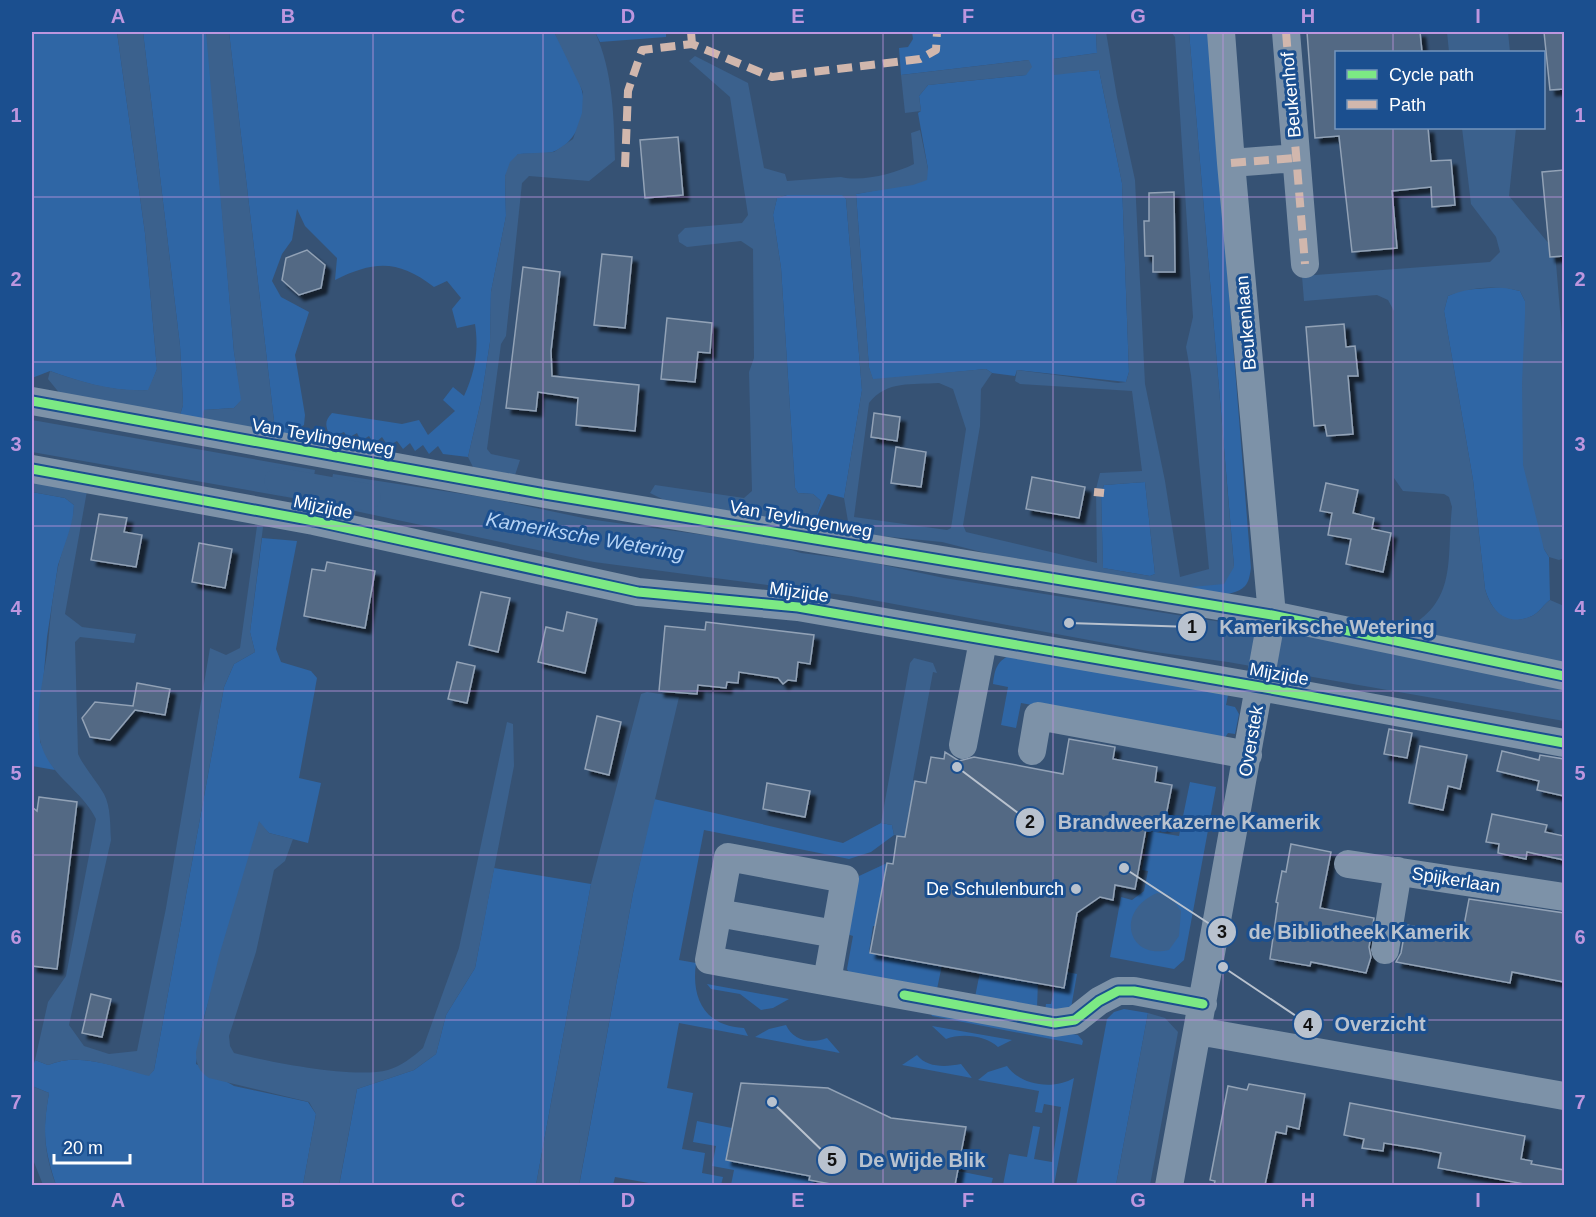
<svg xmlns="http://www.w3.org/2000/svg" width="1596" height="1217" font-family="Helvetica,sans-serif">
<defs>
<filter id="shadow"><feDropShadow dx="5.5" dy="5.5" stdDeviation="1.5" flood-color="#0009"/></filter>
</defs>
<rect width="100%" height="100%" fill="#365274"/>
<path fill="#2f66a5" d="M32 32H117L145 233 157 369 149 390C115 393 81 382 50 371L32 378Z
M143 32H206L208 43 234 352 242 400 234 408 204 410 202 422 180 415 183 405 180 346Z
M229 32H554C564 49 577 72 582 91 588 113 576 143 555 151 545 155 529 153 518 154L505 176 506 216 491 292 490 342 481 401 468 457 443 454 438 446 429 454 423 445 415 451 410 443 403 449 397 441 388 446 382 437 374 444 369 436 361 441 357 433 348 438 344 432 334 436 329 434C325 425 325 420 332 413L402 424 419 420 428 435 455 411 443 400 453 387 464 396C475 372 479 350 475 324L457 328 452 309 461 298 447 281 434 287C399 260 375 260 335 280L337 258 305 226 297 209 292 240 282 254 272 281 281 297 309 312 295 355 305 415 304 425 289 434 266 430 274 421Z
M595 32H666V37L600 42Z
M912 32H1096L1097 53 1053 59 1054 74 1099 70 1122 183 1129 372 1126 382 1017 370 1015 376 992 373 986 369 873 380 869 368 856 194 883 189 928 169 918 113 921 111 919 96 928 85 1026 75 1029 60 901 75 899 48 908 47 913 39Z
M1189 32H1208L1251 568C1250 574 1249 582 1245 586 1233 599 1194 597 1181 588L1234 566Z
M787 195H843L846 199 862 390 844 498 828 494 814 522 821 501 813 494 798 493 795 488 781 268 773 215 777 198Z
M1503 287 1520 291 1525 301 1544 549 1549 557 1550 600C1544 604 1539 613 1532 616 1506 628 1492 612 1485 589L1473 480 1444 311 1448 296 1462 290Z
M1145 482 1155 574 1150 576 1103 568 1101 493 1104 485Z
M32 492 65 498 74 505 73 523 58 565 47 637 40 719V742L55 770 32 766Z
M262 538 297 541 276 649 281 662 311 671 317 678 299 778 321 783 308 843 269 833 259 823 203 1021 196 1064 234 1086 308 1102 316 1114 303 1185H56C44 1147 42 1133 49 1093L32 1086V1070L35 1060 48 1065C80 1051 117 1068 149 1075L154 1070 224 687 234 664 255 652 250 632Z
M1012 654 1229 690 1226 705 1235 707 1239 714 1235 734 1228 733 1224 739 1021 703 1016 728 1001 725 1008 687 993 684C995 668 997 661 1012 654Z
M1190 782 1216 787 1184 960 1174 969 1110 957 1121 897 1132 900 1144 891 1148 871 1142 870 1149 831 1179 836Z
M654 799 843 843 881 823 892 825 894 835 871 852 849 859 704 830 679 960 696 963C691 999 705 1026 744 1028L748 1036 679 1023 667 1088 693 1093 682 1149 705 1153 702 1173 723 1177 721 1185H660L615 1177 613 1185 579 1186 633 893Z
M887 863 876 926H873L869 952 942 965 937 989 849 973 847 969 853 936 847 934 859 876Z
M494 868 591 884 536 1185 339 1186 357 1089 414 1070 436 1054 446 1015 475 968Z
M980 972 1038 982 1037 1008 975 997Z
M1067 972 1077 974 1071 1008 1045 1010 1046 1004H1051L1055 985Z
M707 984 789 999 773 1008 761 1010 740 994 711 989Z
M927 1006 1078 1035 1083 1041 1082 1045 932 1016Z
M1124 1009 1148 1013 1116 1185 1076 1186 1107 1019 1114 1012Z
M786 1025C793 1041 811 1044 827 1038L840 1053 755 1037 769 1029Z
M932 1026 1012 1040 998 1047C985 1035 961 1033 946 1039Z
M917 1055C927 1068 946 1067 961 1064L972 1078 902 1065Z
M1007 1066C1021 1086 1054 1090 1074 1078L1054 1185H1003L1009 1154 1027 1157 1033 1126 1040 1127 1034 1159 1052 1162 1061 1107 1044 1104 1042 1113 1035 1112 1039 1091 978 1080 988 1072Z
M697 1121 732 1128 727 1160 810 1176 809 1180 836 1185H731L734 1170 712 1166 716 1146 693 1142Z
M958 1171 993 1178 991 1185H955Z"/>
<path fill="#3b618d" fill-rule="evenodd" d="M117 32H143L180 346 183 405 180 415 61 395 48 379 50 371C81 382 115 392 148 390L157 369 145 233Z
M206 32H229L274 421 266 430 202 422 204 410 234 408 241 400 234 352Z
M554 32H595C613 71 614 118 615 160L589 181 529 176 522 183 506 336 501 344 487 449 491 454 520 460 515 475 473 467 468 457 481 401 490 342 491 292 506 216 505 176 510 162 518 154 554 152 573 139 582 113 583 92Z
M1096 32H1106L1117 97 1135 180 1145 384 1165 481 1180 577 1209 569 1191 375 1186 347 1193 317 1175 37 1171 32H1189L1234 567 1224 584 1181 588 1013 560 942 542 850 533 844 498 862 390 846 199 842 195H787L777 198 773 215 781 268 795 488 798 493 813 494 821 501 814 522 800 523 666 501 650 493 655 485 744 498 752 491 749 372 754 358 753 249 741 241 687 247 679 242 678 235 685 228 742 223 748 215 730 97 689 61 695 56 748 83 764 168 785 174 787 181 841 177C862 182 894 174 914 164L911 133 920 130 928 169 927 180 913 185 856 194 869 367 873 379 986 369 992 373 981 389 980 426 963 525 966 532 1097 563 1096 489 1100 473 1142 471 1132 391 1020 384 1015 381 1017 370 1118 383 1126 382 1129 372 1122 183 1099 70 1054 75 1053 59 1097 53ZM939 383 953 389 966 429 951 528 947 530 854 517 869 403C887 380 912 385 939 383ZM1145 482 1155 574 1150 576 1103 568 1101 493 1104 485Z
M1447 32H1508L1510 52H1449Z
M1029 60 1032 67 1026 75 928 85 919 96 921 111 905 113 901 75Z
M1462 128H1516L1509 196 1555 251 1564 359V558L1559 560 1549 557 1544 549 1523 465 1522 383 1525 314V301L1520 291C1496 285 1471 287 1448 296L1444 311 1473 480 1485 589C1491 611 1507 627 1532 616 1539 613 1544 604 1550 600L1564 606 1562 644 1564 645V665L1397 633C1459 605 1446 564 1452 507L1449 497 1444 494 1403 491 1394 478V311L1388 300 1377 295 1304 301 1302 276 1490 262 1500 252 1496 237 1471 204Z
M32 420 315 470 310 501 32 452Z
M333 474 489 498 588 519 776 545 801 553 865 561 944 578 1291 633 1564 686V721L1228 662 1148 651 851 596 594 562 327 505Z
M32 480 87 491 65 614 82 627 136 634 134 643 80 637 75 642 78 754C85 769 96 780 104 794 111 807 110 826 111 840L69 1025 84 1046 109 1054 137 1051 166 908 210 648 226 655 240 648 257 526 263 527 250 632 255 652 234 664 224 687 154 1070 149 1076C117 1068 80 1051 48 1065L35 1060 48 1002 66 976 96 819C83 792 54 778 43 750 31 720 45 676 48 645 50 619 53 593 58 567 63 545 73 528 74 505L65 498 32 492Z
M914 658 933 663 937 673 933 672 913 780 915 782 905 837 894 835 892 825 881 823 910 663Z
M647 692 679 697 633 893 579 1185H536L591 884 641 694Z
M507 722 513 724 514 766 475 968 446 1015 436 1054 414 1070 357 1089 339 1185H303L316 1114 309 1102 209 1078C199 1071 196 1065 196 1052L219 956 259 821 269 833 293 839 285 861 274 870 256 952 229 1036 230 1046 234 1053C269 1062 354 1079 388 1070 401 1066 413 1057 423 1048L459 948Z
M1157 893 1169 895 1181 911 1179 936 1169 950C1127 960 1115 911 1157 893Z
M1148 1013 1165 1018 1178 1032 1150 1185H1116Z
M32 1086 49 1093C43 1129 43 1150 56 1185H43L32 1157Z"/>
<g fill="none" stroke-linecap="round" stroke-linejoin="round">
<path stroke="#3b618d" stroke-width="27" d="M278 481 367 497"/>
</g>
<path fill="#526984" stroke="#92a2b6" stroke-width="1.5" filter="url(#shadow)" d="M1307 32H1420L1422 52H1336V128H1428L1431 161 1451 160 1455 205 1432 207 1431 187 1392 191 1397 248 1352 252 1339 136 1315 138Z
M1544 32H1564V89L1550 90Z
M678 137 683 195 645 198 640 140Z
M1564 170V256L1550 257 1542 172Z
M1174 192 1175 272H1153V256H1145L1144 221H1149V193Z
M307 250 325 265 321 288 299 295 282 280 286 258Z
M602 254 632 257 625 328 594 325Z
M523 267 560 272 551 351 552 376 639 385 635 431 576 425 578 398 538 392 536 411 506 408Z
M667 318 712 323 710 353 698 352 695 382 661 379Z
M1344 324 1346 347 1355 346 1358 376H1348L1353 434 1327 436 1325 425 1314 426 1306 327Z
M874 413 900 417 897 441 871 437Z
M896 447 926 452 921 487 891 483Z
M1032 477 1085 487 1079 518 1026 509Z
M1326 483 1358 490 1353 513 1374 518 1372 529 1391 533 1383 572 1346 564 1351 539 1328 535 1332 513 1320 511Z
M99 514 127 518 124 532 142 535 136 567 91 560Z
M199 543 232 549 225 588 192 582Z
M327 562 375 571 365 628 304 616 312 569 325 571Z
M481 592 510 598 498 652 469 645Z
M567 612 597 619 585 673 538 662 546 627 563 631Z
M706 622 814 635 810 664 798 662 796 681 788 680 783 684 778 678 739 672 738 683 727 682 726 688 698 685 697 694 659 691 665 626 705 630Z
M457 662 475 666 467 703 448 699Z
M137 683 170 689 165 715 135 710 110 740 90 737 82 718 95 702 133 706Z
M597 716 621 722 609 775 585 769Z
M1389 729 1412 733 1407 758 1384 754Z
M1069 739 1115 747 1113 759 1157 767 1155 782 1172 785 1164 826 1147 823 1135 889 1115 885 1113 900 1100 897 1077 913 1064 988 870 953 887 863 893 864 897 836 905 837 915 781 926 783 931 757 944 759 945 752 959 761 974 757 1063 774Z
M1420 746 1467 755 1460 789 1448 786 1443 810 1409 803Z
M1502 751 1539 760 1540 755 1564 759V796L1537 790 1539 781 1497 771Z
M767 783 810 791 805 817 763 809Z
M39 797 77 802 57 969 32 966V807L37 811Z
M1492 814 1547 825 1545 832 1564 836V860L1527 852 1526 859 1498 853 1499 844 1486 842Z
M1291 844 1331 852 1320 908 1374 918 1369 947 1371 957 1366 973 1311 962 1310 966 1270 959 1278 903 1276 902 1282 871 1286 872Z
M1469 899 1564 913V982L1512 972 1510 983 1396 962 1401 953 1406 925 1462 936Z
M91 994 111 999 102 1037 82 1033Z
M741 1083 828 1088 891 1118 966 1127 955 1185H836L809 1180 810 1176 726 1160Z
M1249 1084 1305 1094 1299 1129 1287 1126 1286 1134 1276 1132 1265 1185H1214L1215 1181 1210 1180 1228 1086 1247 1090Z
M1350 1103 1525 1136 1521 1159 1532 1161 1531 1164 1564 1170V1185H1530L1438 1168 1441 1153 1421 1149 1384 1143 1383 1151 1362 1148 1364 1139 1344 1135Z"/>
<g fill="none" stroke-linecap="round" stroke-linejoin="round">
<path stroke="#7d92a8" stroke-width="28" d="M1286 32 1305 264
M1231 163 1296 158
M32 401 545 494 1272 615 1564 676
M32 469 314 521 638 592 798 607 1260 687 1564 743
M963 745 983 641
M1032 751 1038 716 1248 755
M1348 864 1564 897
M718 913 835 934
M1385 950 1398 871
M827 981 845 879 728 857 709 960 1055 1023 1075 1020 1099 1001 1118 991H1134L1203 1004
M1198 1031 1564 1096
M1169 1186 1272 615 1231 163 1221 32"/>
<path stroke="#d1b7ad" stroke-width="8" stroke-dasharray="15 8" stroke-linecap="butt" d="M691 32 692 44
M1286 32 1305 264
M1231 163 1296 158
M625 167 628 91 642 50 692 44 772 77 920 59 936 50 937 32
M1094 492 1104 493"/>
<g stroke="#1b4f8f" stroke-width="13">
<path id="cycleway" d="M32 401 545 494 1272 615 1564 676
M32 469 314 521 638 592 798 607 1260 687 1564 743
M904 995 1055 1023 1075 1020 1099 1001 1118 991H1134L1203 1004"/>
</g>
<use href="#cycleway" stroke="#7ce984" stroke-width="9"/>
</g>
<path fill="none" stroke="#bd96df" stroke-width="1.5" stroke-opacity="0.55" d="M203 32V1186M373 32V1186M543 32V1186M713 32V1186M883 32V1186M1053 32V1186M1223 32V1186M1393 32V52M1393 128V1186M32 197H1564M32 362H1564M32 526H1564M32 691H1564M32 855H1564M32 1020H1564"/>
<circle fill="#b9c2ce" stroke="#1b4f8f" stroke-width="2" cx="1076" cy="889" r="6"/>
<g text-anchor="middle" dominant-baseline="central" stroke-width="6" stroke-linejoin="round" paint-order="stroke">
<g font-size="18" fill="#fff" stroke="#1b4f8f">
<text transform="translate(1291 95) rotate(-95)">Beukenhof</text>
<text transform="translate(1246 323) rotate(-95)">Beukenlaan</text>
<text transform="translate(323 437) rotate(10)">Van Teylingenweg</text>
<text transform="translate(323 507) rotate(12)">Mijzijde</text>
<text transform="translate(801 519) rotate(10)">Van Teylingenweg</text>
<text transform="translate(799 592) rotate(8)">Mijzijde</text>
<text transform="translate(1279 674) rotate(10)">Mijzijde</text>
<text transform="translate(1251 741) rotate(-80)">Overstek</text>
<text transform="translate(1456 880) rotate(9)">Spijkerlaan</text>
</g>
<g font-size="18" fill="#fff" stroke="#1b4f8f" text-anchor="end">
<text x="1064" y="889">De Schulenburch</text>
</g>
<g font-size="20" font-style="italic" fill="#b5d3f5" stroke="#1b4f8f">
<text transform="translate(585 536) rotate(10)">Kameriksche Wetering</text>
</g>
</g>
<path fill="none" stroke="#b9c2ce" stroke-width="2" d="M1069 623L1192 627M957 767L1030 822M1124 868L1222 932M1223 967L1308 1024M772 1102L832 1160"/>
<g fill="#b9c2ce" stroke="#1b4f8f" stroke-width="2">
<circle cx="1069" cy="623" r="6"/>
<circle cx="957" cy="767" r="6"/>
<circle cx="1124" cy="868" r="6"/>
<circle cx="1223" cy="967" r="6"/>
<circle cx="772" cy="1102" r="6"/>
<circle cx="1192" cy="627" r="15"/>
<circle cx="1030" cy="822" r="15"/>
<circle cx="1222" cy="932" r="15"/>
<circle cx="1308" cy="1024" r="15"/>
<circle cx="832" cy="1160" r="15"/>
</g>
<g font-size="18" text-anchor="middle" font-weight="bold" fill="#111">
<text x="1192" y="633">1</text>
<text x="1030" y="828">2</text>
<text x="1222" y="938">3</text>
<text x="1308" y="1031">4</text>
<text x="832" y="1166">5</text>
</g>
<g font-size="20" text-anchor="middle" font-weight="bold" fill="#b9c2ce" stroke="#1b4f8f" stroke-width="6" stroke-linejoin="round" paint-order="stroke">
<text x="1327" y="634">Kameriksche Wetering</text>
<text x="1189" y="829">Brandweerkazerne Kamerik</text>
<text x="1359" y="939">de Bibliotheek Kamerik</text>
<text x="1380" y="1031">Overzicht</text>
<text x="922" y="1167">De Wijde Blik</text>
</g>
<rect width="1596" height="1217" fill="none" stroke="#1b4f8f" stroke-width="66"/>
<rect x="1335" y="51" width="210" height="78" fill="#1b4f8f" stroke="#7695bc" stroke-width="1.5"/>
<rect x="1347" y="70" width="30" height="9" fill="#7ce984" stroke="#7695bc" stroke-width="1.5"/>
<text x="1389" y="81" font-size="18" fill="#ffffff">Cycle path</text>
<rect x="1347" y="100" width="30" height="9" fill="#d1b7ad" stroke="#7695bc" stroke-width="1.5"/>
<text x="1389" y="111" font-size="18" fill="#ffffff">Path</text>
<path d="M54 1154v9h76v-9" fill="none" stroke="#ffffff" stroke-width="3"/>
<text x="63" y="1154" font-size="18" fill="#ffffff" stroke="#1b4f8f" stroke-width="4.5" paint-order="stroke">20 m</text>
<rect x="33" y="33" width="1530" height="1151" fill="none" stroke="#bd96df" stroke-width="2"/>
<g font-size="20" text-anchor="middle" font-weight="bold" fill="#bd96df">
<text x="118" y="23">A</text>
<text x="288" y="23">B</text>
<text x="458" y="23">C</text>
<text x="628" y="23">D</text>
<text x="798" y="23">E</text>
<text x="968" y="23">F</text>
<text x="1138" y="23">G</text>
<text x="1308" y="23">H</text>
<text x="1478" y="23">I</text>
<text x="16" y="122">1</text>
<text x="1580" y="122">1</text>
<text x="16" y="286">2</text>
<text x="1580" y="286">2</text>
<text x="16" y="451">3</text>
<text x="1580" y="451">3</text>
<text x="16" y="615">4</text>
<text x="1580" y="615">4</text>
<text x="16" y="780">5</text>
<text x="1580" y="780">5</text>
<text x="16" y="944">6</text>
<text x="1580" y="944">6</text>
<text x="16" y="1109">7</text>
<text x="1580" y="1109">7</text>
<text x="118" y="1207">A</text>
<text x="288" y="1207">B</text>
<text x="458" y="1207">C</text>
<text x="628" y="1207">D</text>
<text x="798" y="1207">E</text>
<text x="968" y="1207">F</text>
<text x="1138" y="1207">G</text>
<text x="1308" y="1207">H</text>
<text x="1478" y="1207">I</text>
</g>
</svg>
